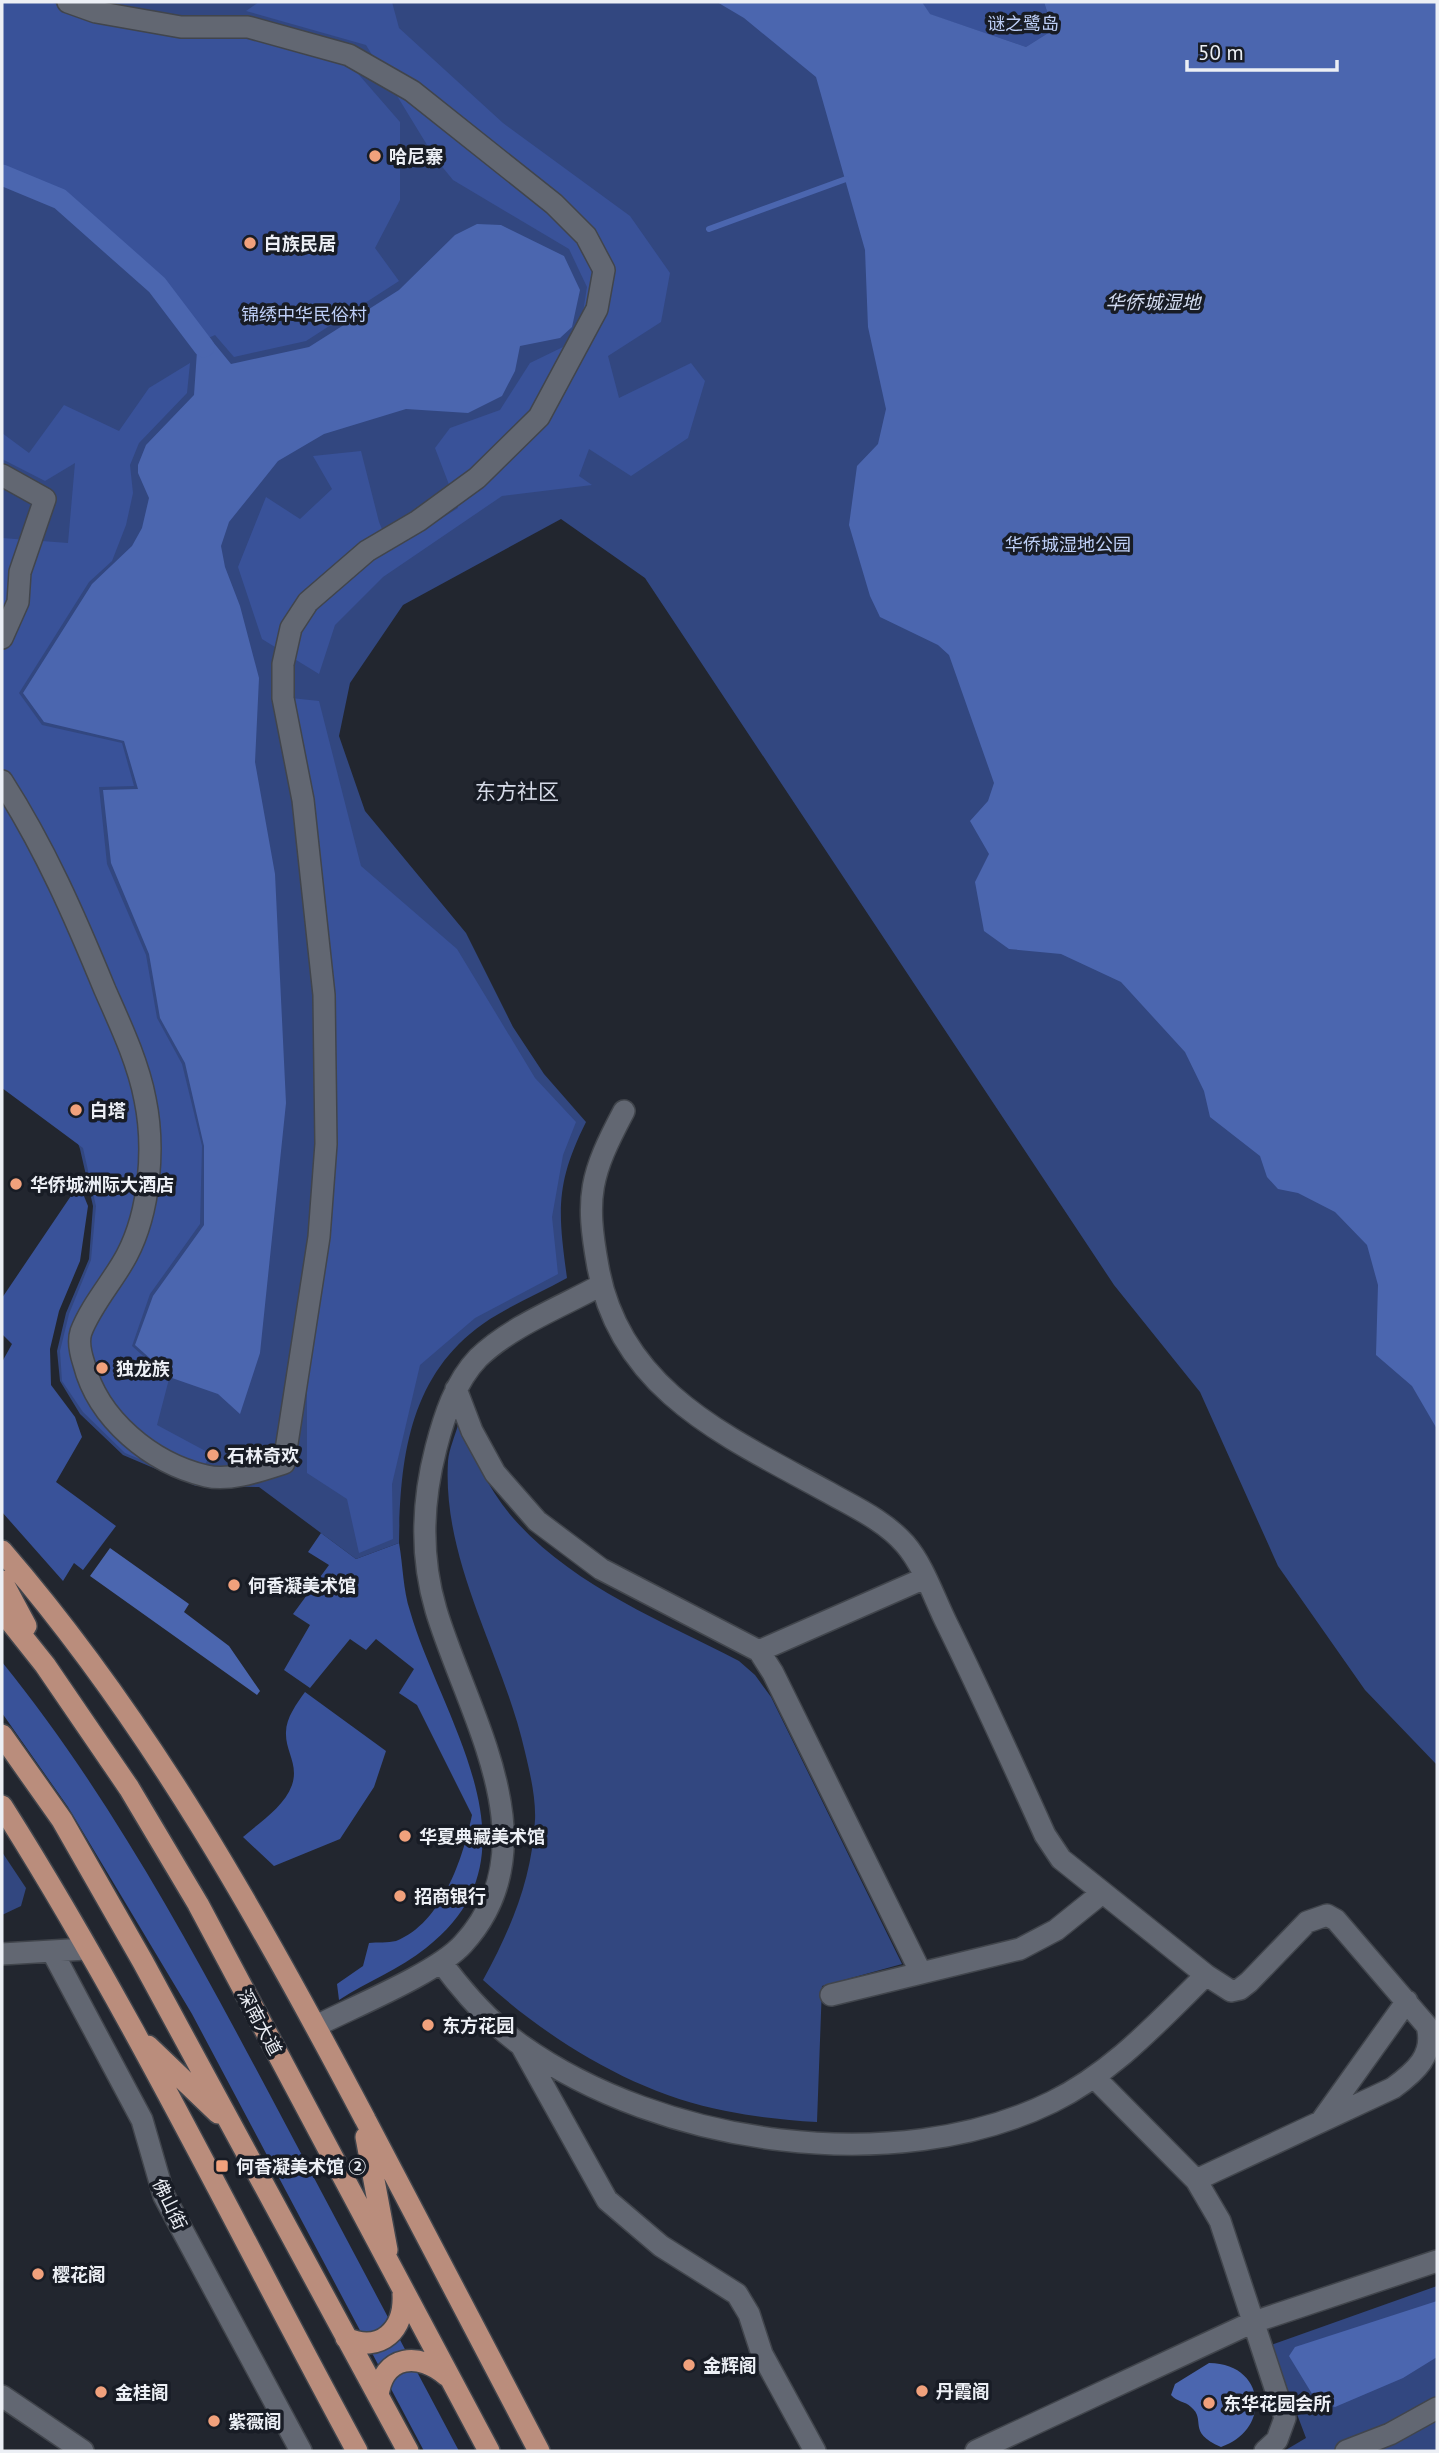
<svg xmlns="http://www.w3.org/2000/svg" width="1439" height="2453" font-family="'PT Sans','Noto Sans SC',sans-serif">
<rect width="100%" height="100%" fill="#22262f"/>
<path fill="#324780" d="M2 2H1437V1765L1365 1690 1278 1566 1200 1392 1114 1285 645 578 561 519 403 605 350 683 339 736 365 811 466 933 513 1027 544 1074 586 1122C555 1184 558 1212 567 1278 542 1292 514 1304 490 1319 410 1371 400 1455 399 1543L356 1559 259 1487 196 1486 123 1455 80 1414 60 1381 57 1351 66 1313 89 1259 93 1206 80 1149 2 922Z
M458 1425C474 1457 489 1490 513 1518 573 1586 660 1620 739 1661L755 1675 771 1697 902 1964 822 1986 817 2122C786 2120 756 2117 726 2111 636 2094 550 2041 483 1980 511 1929 532 1879 535 1820 536 1798 530 1773 525 1752 503 1654 442 1563 448 1461 449 1449 455 1436 458 1425Z
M2 1852 26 1888 21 1906 2 1915Z
M1437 2286V2451H1284L1306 2438 1271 2345Z"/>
<path fill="#395299" d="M2 2H50L95 18 247 33 346 60 400 122V200L375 248 399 281 306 341 234 357 215 335 206 339 161 281 63 193 2 169Z
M259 2H392L399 28 503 123 630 216 670 273 661 322 608 356 619 398 691 363 705 381 688 438 631 476 589 449 579 476 592 485 502 496 383 577 335 625 319 674 262 639 238 567 266 497 300 519 332 489 313 456 361 451 379 522 391 550 458 508 435 448 450 428 500 410 530 363 563 347 582 319 587 287 569 249 453 180 435 158 366 45 246 11Z
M922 2H1044L1053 30 1026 47 929 14Z
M190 363 187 393 139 443 130 465 133 493 126 525 112 561 89 582 19 693 42 725 122 743 134 786 99 787 107 864 146 955 157 1018 182 1064 202 1146 200 1224 150 1294 132 1346 169 1379 157 1425 211 1454 195 1482 125 1453 83 1412 62 1381 60 1351 69 1314 91 1260 96 1206 83 1148 2 1088V538L68 543 75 463 45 481 2 459V433L29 453 64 405 119 431 149 388Z
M291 698 319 701 361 866 457 949 535 1078 576 1122 563 1155 552 1217 558 1274 475 1318 420 1365 392 1484 393 1539 359 1553 347 1499 307 1473V1388L335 1135Z
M79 1184 88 1206 80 1261 59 1311 50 1349 51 1385 75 1417 82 1437 56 1482 116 1526 83 1570 74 1563 63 1581 2 1512V1362L12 1344 2 1334V1298Z
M321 1533 356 1559 399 1543C403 1565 403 1590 410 1611 441 1719 547 1855 426 1948 400 1969 366 1982 339 2000L337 1984 363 1966 369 1943C377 1942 388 1943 396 1941 442 1923 463 1858 472 1815L417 1705 399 1693 414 1669 376 1639 366 1650 350 1639 310 1688 284 1670 310 1625 293 1614 329 1565 308 1552Z
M2 1662C109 1794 190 1945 270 2095 333 2214 396 2332 459 2451H424L192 2014 68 1807 2 1713Z
M305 1692 386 1751 374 1787 340 1839 274 1866 243 1837C260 1822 284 1807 292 1785 299 1764 285 1751 286 1732 286 1718 297 1703 305 1692Z"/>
<path fill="#4b66af" d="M717 2H922L930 14 1026 47 1053 30 1044 2H1437V1429L1412 1386 1376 1355 1378 1285 1367 1245 1335 1212 1298 1193 1278 1189 1267 1177 1260 1156 1210 1117 1204 1091 1185 1052 1121 982 1061 954 1009 949 984 931 975 882 989 854 970 821 988 801 994 783 949 655 938 645 880 617 870 596 849 525 857 466 878 444 886 409 868 327 865 250 816 77 744 18Z
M477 224 501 225 564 256 580 290 572 327 560 338 520 346 515 371 502 396 468 413 406 409 324 434 278 461 229 522 221 546 225 567 240 606 259 678 255 762 275 874 286 1103 260 1353 240 1414 218 1394 172 1378 135 1345 153 1296 204 1225V1146L185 1063 160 1018 149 954 111 863 103 790 138 789 124 741 44 722 23 693 92 584 132 546 142 528 149 498 138 473V465L146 445 194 395 197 351 213 342 231 364 309 347 399 290 455 235Z
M110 1548 189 1604 184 1612 229 1646 260 1691 257 1695 90 1576Z
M1437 2301V2357L1403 2378 1335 2407 1317 2402 1289 2356 1295 2347Z
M1209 2363C1266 2363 1272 2430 1221 2447 1186 2432 1207 2420 1191 2407 1185 2401 1177 2402 1171 2395L1175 2384Z"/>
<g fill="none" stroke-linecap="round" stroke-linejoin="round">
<path stroke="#4b66af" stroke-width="6" d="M709 229 846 179"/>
<path stroke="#4b66af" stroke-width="21" d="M2 175 60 199 157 285 204 347"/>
<g stroke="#41454c" stroke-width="24">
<path id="minor" d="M2 475 45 499 20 572 18 602 2 638
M2 781C45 848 75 917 105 990 120 1024 138 1062 145 1099 155 1147 150 1211 127 1255 114 1280 91 1305 81 1332 78 1341 81 1355 84 1364 98 1419 151 1463 206 1476 230 1482 262 1470 284 1463L319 1237 326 1144 324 995 303 800 283 698V664L291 628 308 602 367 551 418 521 477 478 539 417 597 309 604 270 586 236 554 204 412 91 349 55 248 27H181L96 12 68 2
M624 1111C590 1175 585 1196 598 1267 620 1391 728 1437 826 1491 854 1507 884 1520 905 1544 924 1566 934 1598 947 1624 981 1693 1013 1764 1045 1835L1061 1859 1206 1975 1231 1991 1240 1989 1249 1982 1307 1922 1327 1915 1336 1920 1427 2026C1435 2055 1415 2072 1393 2088L1196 2180
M456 1389 472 1431 495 1473 537 1521 601 1569 759 1651 773 1673 921 1973
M759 1651 925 1578
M52 1951 142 2120 164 2196 301 2451
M2 1954 86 1949
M441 1962C464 1993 489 2022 521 2045 662 2145 895 2179 1052 2102 1113 2072 1158 2022 1206 1975
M831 1995 1020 1949 1056 1930 1102 1893
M316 2026C353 2007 437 1973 463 1944 554 1845 467 1714 436 1610 420 1556 422 1502 436 1448 444 1417 455 1382 478 1358 511 1326 561 1307 601 1285
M522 2047 607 2200 661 2246 737 2294 749 2314 762 2354 815 2451
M1095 2078 1196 2180 1220 2221 1285 2418 1277 2440 1265 2451
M1322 2120 1407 2001
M2 2396 83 2451
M976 2451 1251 2323 1437 2261
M1346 2451 1390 2434 1437 2408"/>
</g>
<g stroke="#41454c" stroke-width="24">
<path id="major" d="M2 1551C150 1722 260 1920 365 2119 423 2230 481 2341 539 2451
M2 1581 26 1626
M2 1611 45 1665 129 1788 198 1904 489 2451
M2 1735 62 1820 143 1962 408 2451
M2 1806C133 2013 240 2236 357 2451
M148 2046 218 2113
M366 2137 387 2250
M346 2338C381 2354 405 2329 403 2294
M378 2396C383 2354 420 2352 447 2376"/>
</g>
<use href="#minor" stroke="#626772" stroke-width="21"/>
<use href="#major" stroke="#ba8d7c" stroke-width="21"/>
</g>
<g fill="#f1a17c" stroke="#181c25" stroke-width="2.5">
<circle cx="375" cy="156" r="7"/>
<circle cx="250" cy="243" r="7"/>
<circle cx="76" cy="1110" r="7"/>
<circle cx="16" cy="1184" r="7"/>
<circle cx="102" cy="1368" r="7"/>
<circle cx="213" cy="1455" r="7"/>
<circle cx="234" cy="1585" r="7"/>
<circle cx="405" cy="1836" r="7"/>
<circle cx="400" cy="1896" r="7"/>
<circle cx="428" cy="2025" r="7"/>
<rect x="215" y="2159" width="14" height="14" rx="3.5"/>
<circle cx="38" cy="2274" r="7"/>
<circle cx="689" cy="2365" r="7"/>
<circle cx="922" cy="2391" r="7"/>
<circle cx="101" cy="2392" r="7"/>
<circle cx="1209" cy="2403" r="7"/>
<circle cx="214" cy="2421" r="7"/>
</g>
<g text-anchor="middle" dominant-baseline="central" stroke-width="7" stroke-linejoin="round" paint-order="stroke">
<g font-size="18" fill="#becff7" stroke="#181c25">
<text x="1023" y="23">谜之鹭岛</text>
<text x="304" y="314">锦绣中华民俗村</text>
<text x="1068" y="544">华侨城湿地公园</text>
</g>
<g font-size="18" font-weight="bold" fill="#eceff5" stroke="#181c25" text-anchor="start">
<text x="389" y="156">哈尼寨</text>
<text x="264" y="243">白族民居</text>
<text x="90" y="1110">白塔</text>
<text x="30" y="1184">华侨城洲际大酒店</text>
<text x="116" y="1368">独龙族</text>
<text x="227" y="1455">石林奇欢</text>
<text x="248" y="1585">何香凝美术馆</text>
<text x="419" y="1836">华夏典藏美术馆</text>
<text x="414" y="1896">招商银行</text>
<text x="442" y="2025">东方花园</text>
<text x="236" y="2166">何香凝美术馆 ②</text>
<text x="52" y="2274">樱花阁</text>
<text x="703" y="2365">金辉阁</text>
<text x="936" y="2391">丹霞阁</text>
<text x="115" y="2392">金桂阁</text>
<text x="1223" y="2403">东华花园会所</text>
<text x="228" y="2421">紫薇阁</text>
</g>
<g font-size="18" fill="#eceff5" stroke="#181c25">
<text transform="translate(260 2022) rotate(62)">深南大道</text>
<text transform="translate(170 2204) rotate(64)">佛山街</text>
</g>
<g font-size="19" font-style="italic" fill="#d1daef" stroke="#181c25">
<text x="1153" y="302">华侨城湿地</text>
</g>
<g font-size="21" fill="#d6dbe8" stroke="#181c25">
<text x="517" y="791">东方社区</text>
</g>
</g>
<rect width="1439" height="2453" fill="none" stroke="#eceff5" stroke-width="7"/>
<path d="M1187 60v10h150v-10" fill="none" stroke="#eceff5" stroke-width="3.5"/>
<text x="1198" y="60" font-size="21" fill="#eceff5" stroke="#181c25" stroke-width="5" paint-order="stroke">50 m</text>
</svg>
